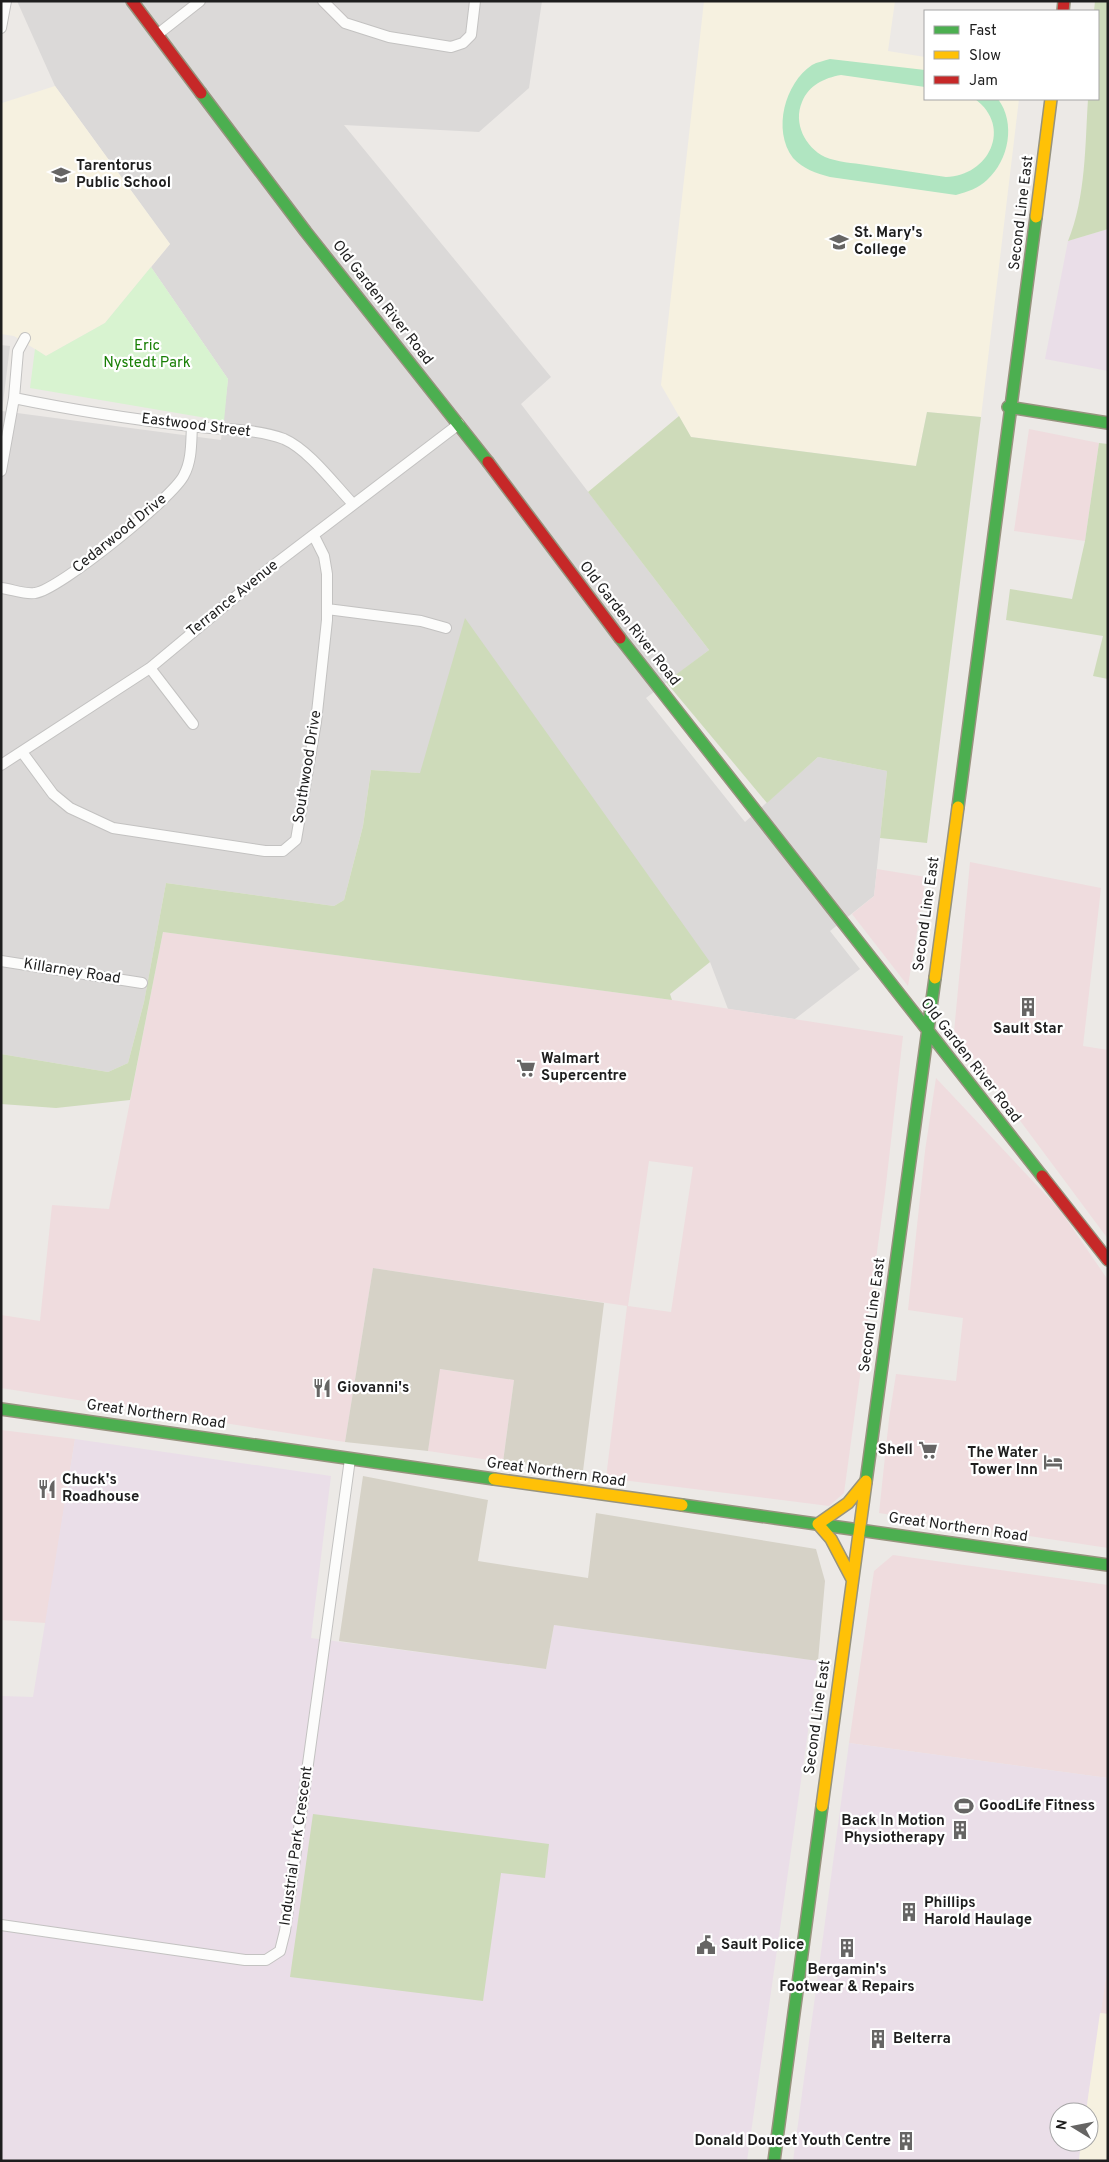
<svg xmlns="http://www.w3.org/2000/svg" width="1109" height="2162" font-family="Overpass,sans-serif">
<rect width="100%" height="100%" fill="#ece9e6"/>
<path fill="#dbd9d8" d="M17 1H542L529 88 479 132 344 125 551 377 521 404 709 650 646 698 745 822 818 757 887 771 874 896 830 931 860 969 795 1019 728 1009 710 962 420 773 371 770 363 826 344 900 334 906 166 883 144 1002 128 1063 108 1072 1 1054V345L10 346 2 411 221 440 228 379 151 267 170 244 55 86Z"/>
<path fill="#efdcde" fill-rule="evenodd" d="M1029 429 1099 443 1085 541 1014 531Z
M970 862 1101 888 1083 1046 1108 1050V1239L954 1032Z
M877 869 926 877 908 986 852 914 874 896Z
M163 932 672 1000 903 1036 885 1193 844 1493 829 1506 606 1478 627 1306 373 1268 345 1442 1 1388V1315L40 1321 52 1205 109 1209ZM649 1161 693 1167 671 1312 628 1306Z
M936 1078 1060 1210 1108 1280V1548L879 1513 889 1419 896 1374 956 1381 963 1318 908 1310 925 1151Z
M439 1369 514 1380 503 1462 428 1451Z
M1 1430 75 1439 46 1623 1 1620Z
M893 1555 1108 1585V1778L849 1743 874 1571Z
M1108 1965V2014L1100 2013Z"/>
<path fill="#eadee8" d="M1108 229V371L1045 359 1068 241Z
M75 1439 331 1476 311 1638 546 1669 554 1625 818 1661 747 2161H1V1696L33 1697Z
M849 1743 1108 1778V1965L1086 2112H1059V2142H1081L1079 2161H793Z"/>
<path fill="#f6f1e0" d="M704 1H895L888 51 925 57V99H1019L981 417 927 412 916 466 691 437 661 385Z
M55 86 170 244 105 323 46 356 14 336 1 334V107L2 103Z
M1100 2013 1108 2014V2161H1079L1081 2142H1089V2112H1086Z"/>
<path fill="#d6d2c7" d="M373 1268 604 1303 583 1471 503 1462 514 1380 440 1369 428 1451 345 1442Z
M363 1476 488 1500 478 1561 588 1578 596 1513 816 1549 825 1581 818 1661 554 1625 546 1669 339 1641Z"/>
<path fill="#cedbba" d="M1095 1H1108V229L1068 241C1086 197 1085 145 1088 99H1098V11H1094Z
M927 412 981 417 927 843 880 838 887 771 818 757 767 803 666 682 709 650 588 492 679 416 691 437 916 466Z
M1099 443 1108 444V679L1093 676 1103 636 1006 620 1010 589 1072 599 1085 541Z
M465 618 710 962 670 994 672 1000 163 932 130 1100 56 1108 1 1104V1054L108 1072 128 1063 144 1002 166 883 334 906 344 900 363 826 371 770 420 773Z
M313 1814 549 1844 545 1878 501 1873 483 2001 290 1977Z"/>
<path fill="#d8f3d0" d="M151 267 228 379 224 421 30 388 35 349 46 356 105 323Z"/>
<path fill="#b0e5c1" d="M830 59 925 70V87L841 75C824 78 809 85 802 102 793 123 805 147 825 157 837 162 853 163 866 165 893 169 919 173 946 177 989 176 1013 127 975 99H998C1016 123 1009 160 987 180 979 188 967 192 956 195L830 177C816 173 803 169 793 158 772 130 785 83 812 65 817 62 824 61 830 59Z"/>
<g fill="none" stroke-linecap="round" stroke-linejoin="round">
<g stroke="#c3c2c1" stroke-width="12">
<path id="street" d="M323 1 345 23 389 37 451 47 463 43 471 35 475 1
M1 28 6 1
M158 34 200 1
M14 398C72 410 131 419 190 426 221 430 255 428 284 439 309 450 334 484 353 504
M1 471 14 398 18 351 25 338
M1 588C11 589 26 595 35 593 59 590 174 497 184 475 192 460 191 443 192 426
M327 609 421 621 446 628
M150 668 193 724
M22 752 53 794 70 808 113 828 265 851H283L296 840 316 722 327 620V574L324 556 314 536
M1 765 150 668 270 568 459 424
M1 961 142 983
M1 1925 245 1960H266L280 1951 285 1931 350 1459"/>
</g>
<g stroke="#97937e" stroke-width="14">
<path id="fast" d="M201 93 306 232 488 462
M1008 407 1108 423
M620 638 1042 1176
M958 807 1036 217
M1 1409 494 1479
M866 1482 935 978
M682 1505 859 1530
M859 1530 1108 1565
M774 2161 822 1806"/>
</g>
<g stroke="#97937e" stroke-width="14">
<path id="slow" d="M1036 217 1051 99
M935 978 958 807
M494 1479 682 1505
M818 1524 848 1503 866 1481
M818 1524 831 1539 852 1579
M822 1806 866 1482"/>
</g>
<g stroke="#97937e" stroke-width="14">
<path id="jam" d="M132 1 201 93
M1063 11 1064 1
M488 462 620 638
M1042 1176 1108 1260"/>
</g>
<use href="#street" stroke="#fcfcfb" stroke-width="10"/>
<use href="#fast" stroke="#4caf50" stroke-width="11"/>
<use href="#slow" stroke="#ffc107" stroke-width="11"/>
<use href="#jam" stroke="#c62828" stroke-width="11"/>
</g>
<defs>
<g id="school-bare" transform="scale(1.5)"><path d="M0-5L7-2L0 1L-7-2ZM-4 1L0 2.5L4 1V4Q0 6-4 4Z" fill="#666564" stroke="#fff" stroke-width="2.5" paint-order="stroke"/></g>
<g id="building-bare" transform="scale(1.5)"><path d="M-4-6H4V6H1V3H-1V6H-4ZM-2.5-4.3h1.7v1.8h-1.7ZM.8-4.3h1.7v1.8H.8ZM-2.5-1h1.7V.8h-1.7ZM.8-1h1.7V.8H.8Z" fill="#666564" stroke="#fff" stroke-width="2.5" paint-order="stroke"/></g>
<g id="supermarket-bare" transform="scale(1.5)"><path d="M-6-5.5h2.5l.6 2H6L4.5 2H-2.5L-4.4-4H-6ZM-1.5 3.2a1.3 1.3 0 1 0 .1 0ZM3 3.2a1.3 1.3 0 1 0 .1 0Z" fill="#666564" stroke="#fff" stroke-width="2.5" paint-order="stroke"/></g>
<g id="restaurant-bare" transform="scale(1.5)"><path d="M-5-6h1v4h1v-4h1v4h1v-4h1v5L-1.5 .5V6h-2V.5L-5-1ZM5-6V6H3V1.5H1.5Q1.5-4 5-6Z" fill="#666564" stroke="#fff" stroke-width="2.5" paint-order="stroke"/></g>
<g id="hotel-bare" transform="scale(1.5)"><path d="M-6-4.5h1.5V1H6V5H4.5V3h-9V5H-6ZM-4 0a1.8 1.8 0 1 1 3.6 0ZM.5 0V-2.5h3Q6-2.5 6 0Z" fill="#666564" stroke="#fff" stroke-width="2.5" paint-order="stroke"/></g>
<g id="stadium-bare" transform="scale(1.5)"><path d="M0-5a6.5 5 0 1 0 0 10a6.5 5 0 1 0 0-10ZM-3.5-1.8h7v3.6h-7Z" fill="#666564" stroke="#fff" stroke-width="2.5" paint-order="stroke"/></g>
<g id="civic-bare" transform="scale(1.5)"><path d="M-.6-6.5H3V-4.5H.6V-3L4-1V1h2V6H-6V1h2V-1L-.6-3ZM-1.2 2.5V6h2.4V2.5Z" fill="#666564" stroke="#fff" stroke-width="2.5" paint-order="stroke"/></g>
</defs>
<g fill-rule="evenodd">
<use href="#school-bare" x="61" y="175"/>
<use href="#school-bare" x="839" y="242"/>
<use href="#building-bare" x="1028" y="1007"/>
<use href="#supermarket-bare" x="526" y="1068"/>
<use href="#restaurant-bare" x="322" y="1388"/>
<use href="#supermarket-bare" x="928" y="1450"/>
<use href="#hotel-bare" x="1053" y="1462"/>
<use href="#restaurant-bare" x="47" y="1489"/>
<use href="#stadium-bare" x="964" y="1806"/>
<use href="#building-bare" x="960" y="1830"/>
<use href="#building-bare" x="909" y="1912"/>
<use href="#civic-bare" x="706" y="1945"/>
<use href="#building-bare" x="847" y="1948"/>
<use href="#building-bare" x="878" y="2039"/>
<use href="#building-bare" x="906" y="2141"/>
</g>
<g text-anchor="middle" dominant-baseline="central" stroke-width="4.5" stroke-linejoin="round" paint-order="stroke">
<g font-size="15" font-weight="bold" fill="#1e1e1e" stroke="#fff" text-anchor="start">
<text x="76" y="166">Tarentorus<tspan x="76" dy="17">Public School</tspan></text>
<text x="854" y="233">St. Mary's<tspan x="854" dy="17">College</tspan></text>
<text x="1028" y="1029" text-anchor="middle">Sault Star</text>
<text x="541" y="1059">Walmart<tspan x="541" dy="17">Supercentre</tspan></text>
<text x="337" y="1388">Giovanni's</text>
<text x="913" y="1450" text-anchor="end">Shell</text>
<text x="1038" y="1453" text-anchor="end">The Water<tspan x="1038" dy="17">Tower Inn</tspan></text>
<text x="62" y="1480">Chuck's<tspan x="62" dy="17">Roadhouse</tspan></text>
<text x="979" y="1806">GoodLife Fitness</text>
<text x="945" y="1821" text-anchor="end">Back In Motion<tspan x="945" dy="17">Physiotherapy</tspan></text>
<text x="924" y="1903">Phillips<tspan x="924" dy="17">Harold Haulage</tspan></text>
<text x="721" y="1945">Sault Police</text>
<text x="847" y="1970" text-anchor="middle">Bergamin's<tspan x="847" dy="17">Footwear &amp; Repairs</tspan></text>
<text x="893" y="2039">Belterra</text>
<text x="891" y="2141" text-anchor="end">Donald Doucet Youth Centre</text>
</g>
<g font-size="15" fill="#1e1e1e" stroke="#fff">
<text transform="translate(1022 213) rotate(-83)">Second Line East</text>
<text transform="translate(382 303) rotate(52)">Old Garden River Road</text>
<text transform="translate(196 426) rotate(7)">Eastwood Street</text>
<text transform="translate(120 534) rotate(-39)">Cedarwood Drive</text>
<text transform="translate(233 599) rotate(-39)">Terrance Avenue</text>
<text transform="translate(629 624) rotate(52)">Old Garden River Road</text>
<text transform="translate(308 767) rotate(-81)">Southwood Drive</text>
<text transform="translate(927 914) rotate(-82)">Second Line East</text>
<text transform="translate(72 972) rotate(9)">Killarney Road</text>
<text transform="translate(970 1061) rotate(52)">Old Garden River Road</text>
<text transform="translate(873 1315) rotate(-82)">Second Line East</text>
<text transform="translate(156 1415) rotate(8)">Great Northern Road</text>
<text transform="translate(556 1473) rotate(8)">Great Northern Road</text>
<text transform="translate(958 1528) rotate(8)">Great Northern Road</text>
<text transform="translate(818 1717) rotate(-82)">Second Line East</text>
<text transform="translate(297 1846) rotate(-82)">Industrial Park Crescent</text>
</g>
<g font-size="15" fill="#1a8007" stroke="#fff">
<text x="147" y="346">Eric<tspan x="147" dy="17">Nystedt Park</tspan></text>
</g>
</g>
<rect width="1109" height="2162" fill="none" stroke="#1e1e1e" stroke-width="5"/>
<rect x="924" y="10" width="175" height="90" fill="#ffffff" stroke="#a5a5a5"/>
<rect x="934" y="26" width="25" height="8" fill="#4caf50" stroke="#a5a5a5"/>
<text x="969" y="35" font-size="15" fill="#1e1e1e">Fast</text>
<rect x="934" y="51" width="25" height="8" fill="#ffc107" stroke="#a5a5a5"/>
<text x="969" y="60" font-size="15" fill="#1e1e1e">Slow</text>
<rect x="934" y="76" width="25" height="8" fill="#c62828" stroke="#a5a5a5"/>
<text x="969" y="85" font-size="15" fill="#1e1e1e">Jam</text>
<g transform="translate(1074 2127) rotate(280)"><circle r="24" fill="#ffffff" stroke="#a5a5a5"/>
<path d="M0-4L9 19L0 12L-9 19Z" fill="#666564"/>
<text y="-8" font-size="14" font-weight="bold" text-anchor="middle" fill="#1e1e1e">N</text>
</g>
</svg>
